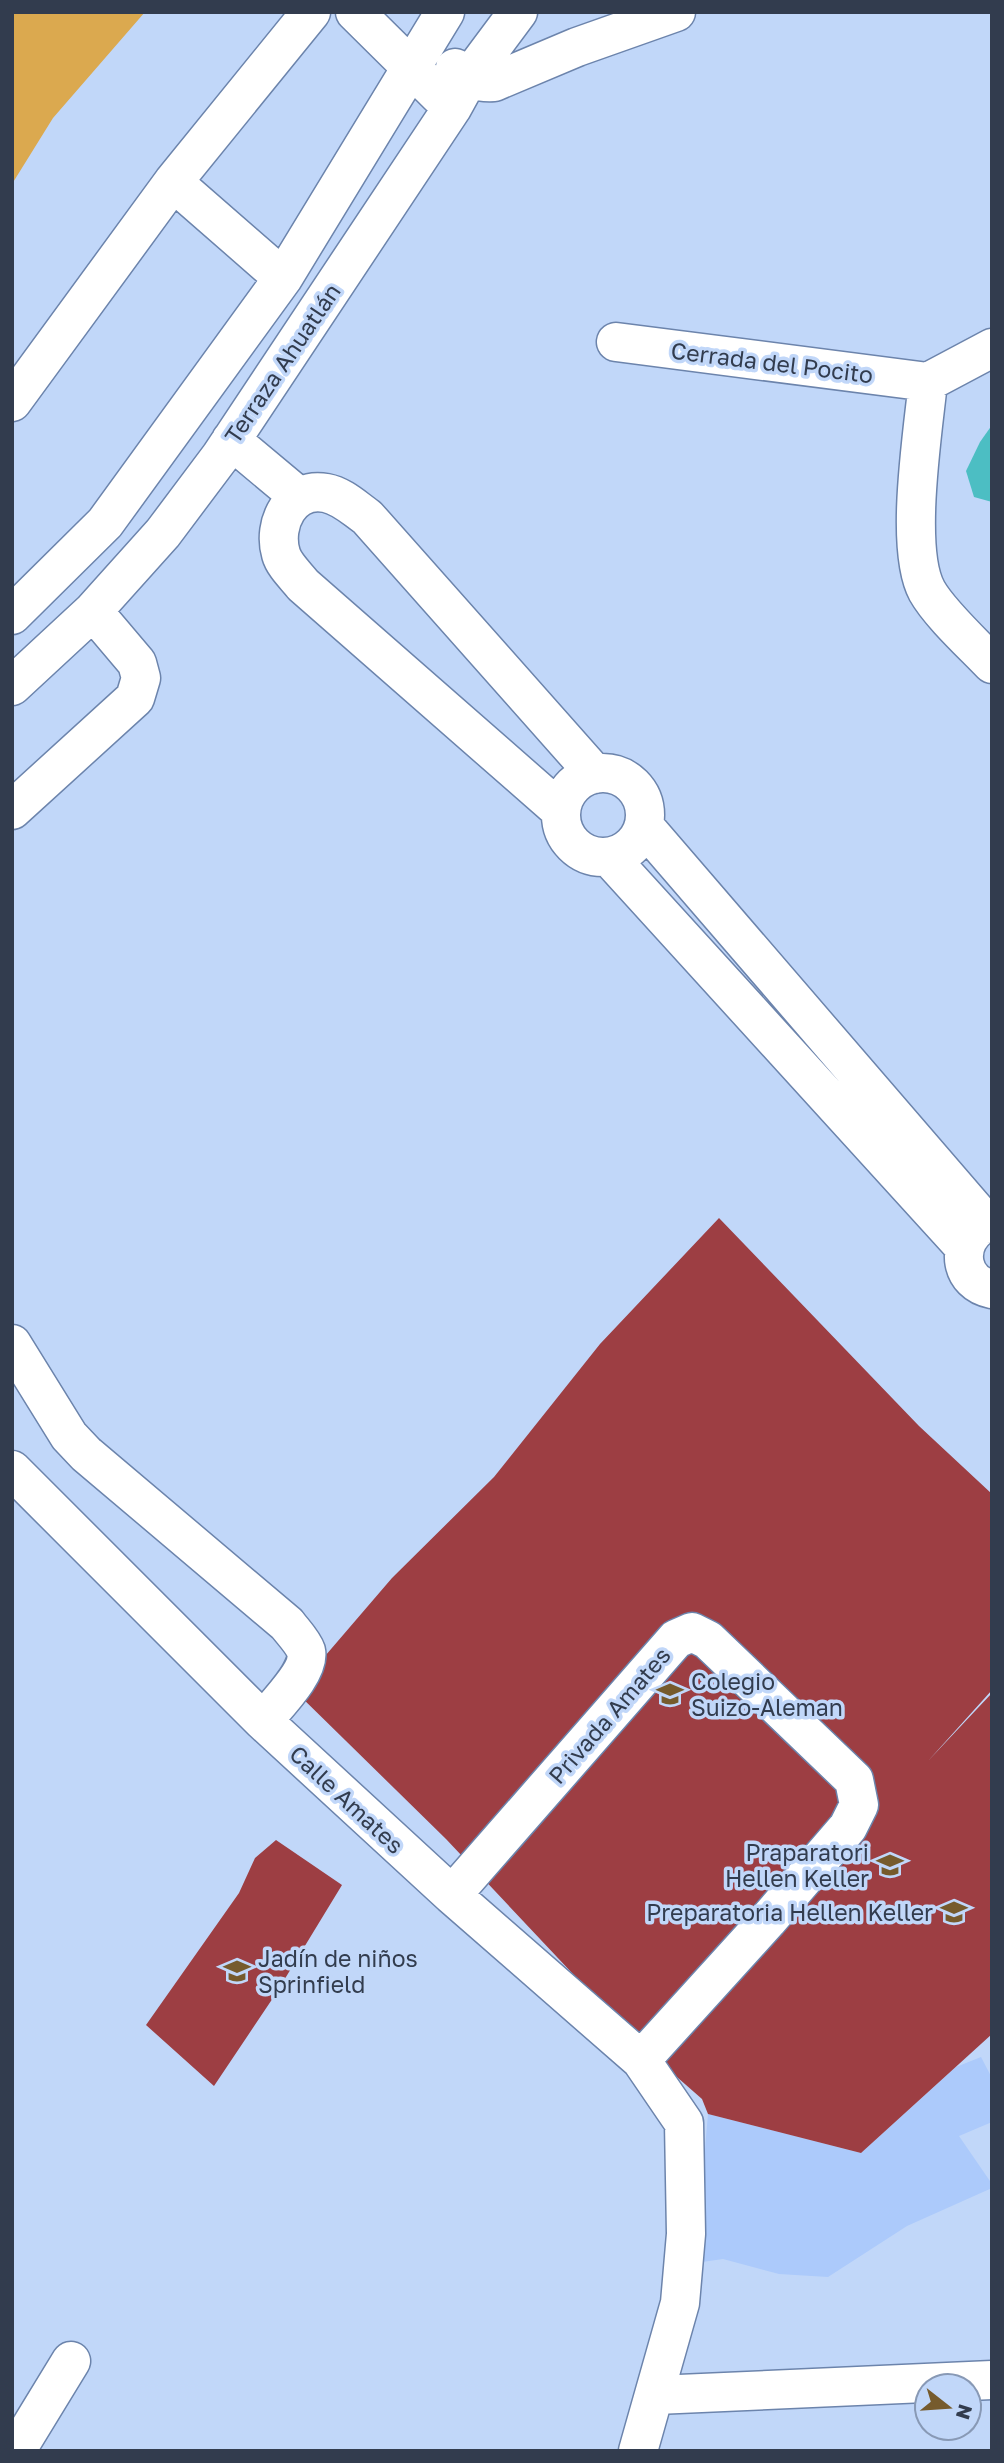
<svg xmlns="http://www.w3.org/2000/svg" width="1004" height="2463" font-family="'Golos Text',sans-serif">
<rect width="100%" height="100%" fill="#c1d7f9"/>
<path fill="#accafb" d="M981 2057 992 2078V2122L959 2136 992 2184V2188L907 2226 828 2277 779 2274 723 2259 695 2263 708 2114 861 2153 956 2067Z"/>
<path fill="#dba94f" d="M12 12H145L53 118 12 184Z"/>
<path fill="#4cbec3" d="M992 425V502L974 497 966 471 980 442Z"/>
<path fill="#9d3e43" d="M719 1218 919 1426 992 1494V1690L928 1761 992 1693V2034L861 2153 708 2114 702 2099 637 2042 446 1839 295 1691 392 1578 494 1477 600 1344Z
M276 1840 342 1885 275 1995 214 2086 146 2025 239 1893 255 1858Z"/>
<g fill="none" stroke-linecap="round" stroke-linejoin="round">
<g stroke="#6c84ac" stroke-width="41">
<path id="minor" d="M355 12 452 108
M455 68C469 79 477 83 494 82L577 47 676 12
M173 182 283 278
M616 342 928 382
M928 382C923 431 904 549 927 591 940 614 973 644 992 664
M928 382 992 348
M12 402 173 182 311 12
M231 440 298 496
M12 615 105 523 283 278 445 12
M12 686 93 611 163 533 220 457 452 108 468 79 518 12
M561 815a42 42 0 1 1 84 0a42 42 0 1 1-84 0Z
M12 810 135 698 141 678 137 663 93 611
M561 811 303 585C296 576 284 565 281 554 272 524 291 486 326 493 342 496 354 508 367 517L595 774
M644 826 987 1224
M609 857 964 1247
M979 1227C955 1246 960 1283 992 1289
M12 1344 69 1436 86 1454 287 1624C293 1632 303 1642 306 1651 311 1671 275 1706 263 1721
M12 1470 263 1721 452 1895 641 2060 684 2123 686 2234 680 2303 638 2451
M452 1895 676 1639 692 1632 708 1640 854 1780 859 1805 848 1827 768 1920 641 2060
M656 2395 992 2380
M16 2451 71 2361"/>
</g>
<use href="#minor" stroke="#fff" stroke-width="38"/>
</g>
<defs>
<g id="school-bare" transform="scale(2.1)"><path d="M0-5L7-2L0 1L-7-2ZM-4 1L0 2.5L4 1V4Q0 6-4 4Z" fill="#765b2d" stroke="#c1d7f9" stroke-width="2.5" paint-order="stroke"/></g>
<g id="university-bare" transform="scale(2.1)"><path d="M0-5L7-2L0 1L-7-2ZM-4 1L0 2.5L4 1V4Q0 6-4 4Z" fill="#765b2d" stroke="#c1d7f9" stroke-width="2.5" paint-order="stroke"/></g>
</defs>
<g fill-rule="evenodd">
<use href="#school-bare" x="670" y="1694"/>
<use href="#university-bare" x="890" y="1865"/>
<use href="#school-bare" x="954" y="1912"/>
<use href="#university-bare" x="237" y="1971"/>
</g>
<g text-anchor="middle" dominant-baseline="central" stroke-width="7" stroke-linejoin="round" paint-order="stroke">
<g font-size="23" fill="#323c4e" stroke="#c1d7f9">
<text transform="translate(772 362) rotate(7)">Cerrada del Pocito</text>
<text transform="translate(282 363) rotate(-56)">Terraza Ahuatlán</text>
<text transform="translate(609 1715) rotate(-49)">Privada Amates</text>
<text transform="translate(347 1799) rotate(43)">Calle Amates</text>
</g>
<g font-size="23" fill="#323c4e" stroke="#c1d7f9" text-anchor="start">
<text x="691" y="1681">Colegio<tspan x="691" dy="26">Suizo-Aleman</tspan></text>
<text x="869" y="1852" text-anchor="end">Praparatori<tspan x="869" dy="26">Hellen Keller</tspan></text>
<text x="933" y="1912" text-anchor="end">Preparatoria Hellen Keller</text>
<text x="258" y="1958">Jadín de niños<tspan x="258" dy="26">Sprinfield</tspan></text>
</g>
</g>
<rect width="1004" height="2463" fill="none" stroke="#323c4e" stroke-width="28"/>
<g transform="translate(948 2407) rotate(107)"><circle r="33" fill="#c1d7f9" stroke="#8899b5" stroke-width="2"/>
<path d="M0-5L12 26L0 18L-12 26Z" fill="#765b2d"/>
<text y="-10" font-size="19" font-weight="bold" text-anchor="middle" fill="#323c4e">N</text>
</g>
</svg>
